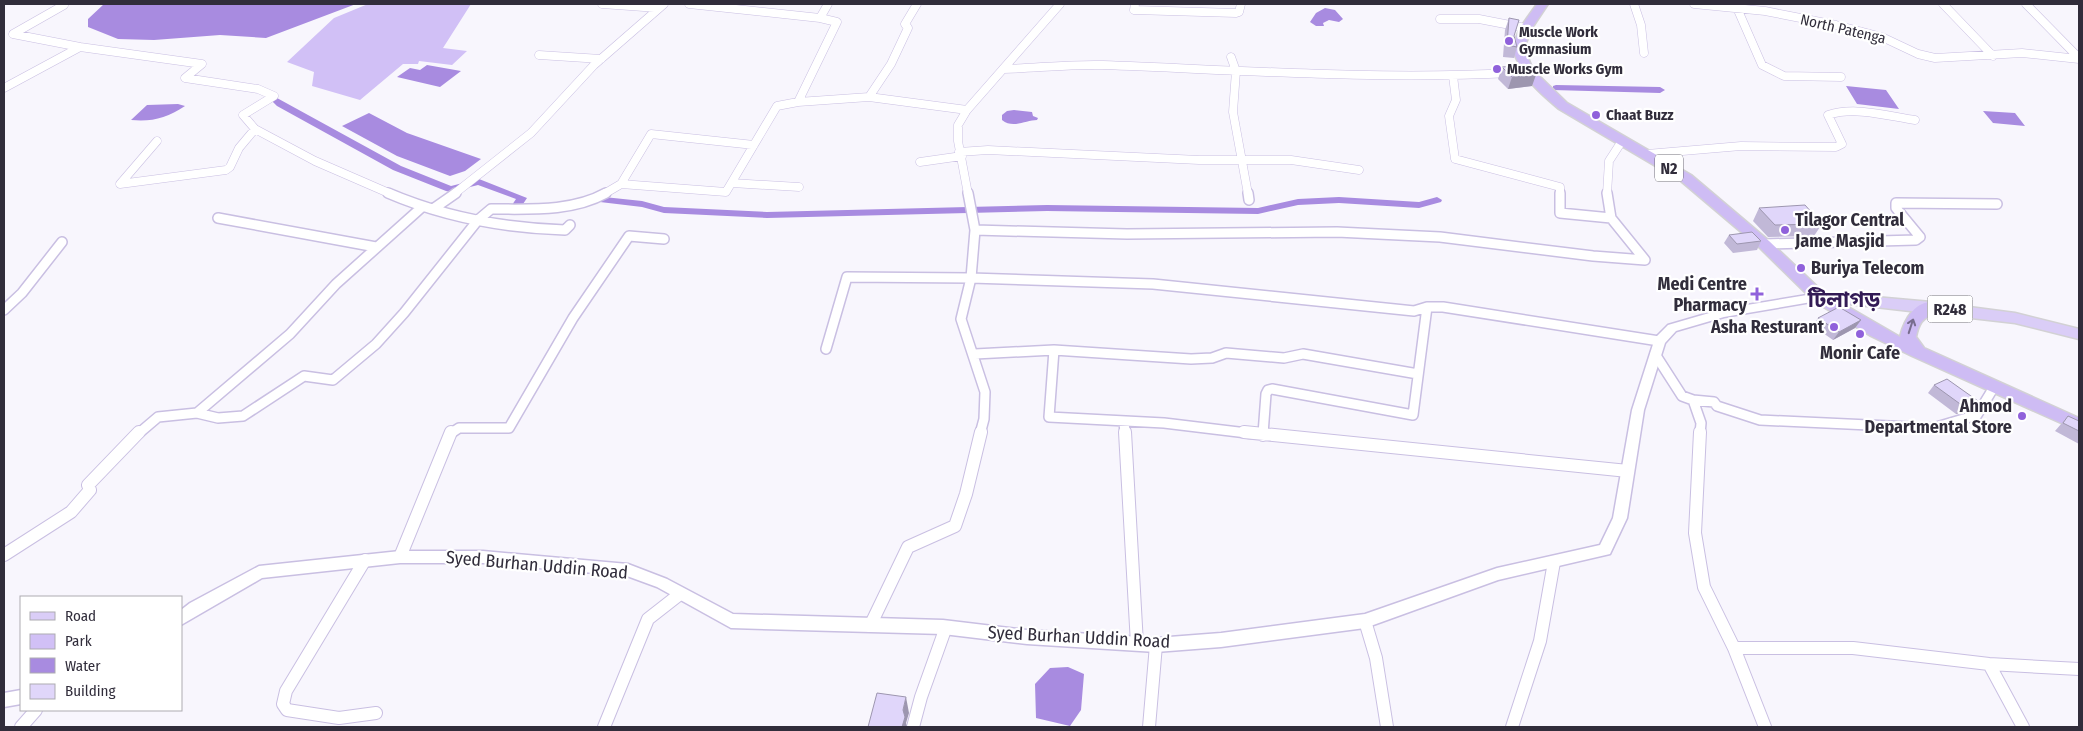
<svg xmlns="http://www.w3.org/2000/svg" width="2083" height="731" font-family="'Fira Sans Condensed','Noto Sans Bengali',sans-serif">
<rect width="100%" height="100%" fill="#f8f6fd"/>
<path fill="#d1c0f6" d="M368 4H471L443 48 467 51 452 65 419 61 418 64H403L360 100 312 86 314 72 287 62 334 18Z"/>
<path fill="#a88be0" d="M104 4H356L266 38 220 35 154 40 118 39 88 27V19Z
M1325 8 1335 10 1343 19 1339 22 1329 20 1323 23 1324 26H1316L1310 22 1316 13Z
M427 65 461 71 440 87 397 77 410 68 420 70Z
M1846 86 1886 90 1899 109 1857 104Z
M178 104 185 106C167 118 152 122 131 120L147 105Z
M1014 110 1032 112 1033 116 1038 118 1037 120C1026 120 1013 129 1002 120V115L1007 111Z
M1983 111 2015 113 2025 126 1993 123Z
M369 113 407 133 481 159 465 171 450 176 397 156 342 126Z
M1068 667 1084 674 1081 710 1070 726 1036 718 1035 684 1050 668Z"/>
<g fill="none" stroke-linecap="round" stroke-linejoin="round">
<path fill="#a88be0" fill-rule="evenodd" d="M1556 85 1660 87 1665 90 1660 93 1553 90V86Z
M277 98 401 166 451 186 479 179 527 198 521 207 517 208 512 205 516 199 478 185 450 192 446 191 393 170 277 106 272 101Z
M604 197 642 201 664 207 767 212 1047 205 1258 208 1298 199 1339 197 1419 202 1437 197 1442 200 1441 202 1419 208 1339 203 1298 205 1258 214 1047 211 767 218 664 213 642 207 600 202 599 200 600 198Z"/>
<g stroke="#c9bfe2" stroke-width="9">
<path id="minor-far2" d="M602 4 658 8
M689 4 820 18 828 4
M1135 4 1134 10 1236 13 1239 12 1241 4
M1634 4 1641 25 1644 53
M1694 4 1765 11 1836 25 1882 37 1918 54 1935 58 2022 53 2079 59
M1943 4 1993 56
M2026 4 2079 58
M1737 8 1762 65 1784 76 1841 77
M1440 19H1479L1526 28
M80 47 202 64 185 78 258 89 274 96 243 115 255 129 315 161 391 194
M539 55 601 59
M1231 57 1236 71 1233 112 1248 194
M1004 69C1037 68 1070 64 1103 65 1239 70 1376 80 1512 73
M1453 76 1456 100 1449 116 1455 159 1560 187V194
M4 88 80 47 13 34 64 5 61 4
M869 97 967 110
M798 102 869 97 891 64 908 28 905 24 917 4
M157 141 120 184 226 170 230 167 239 148 255 129
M959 152 988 150 1199 160H1291L1359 170
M1647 154 1741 146 1836 147 1842 144 1828 115C1855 106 1888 116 1915 120
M920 162 962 156
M732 183 799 187
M621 184 651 134 754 145
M454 194 531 133 594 65 664 4
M604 194 621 184 726 192 777 106 798 102 837 22 820 18
M968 194 958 141V125L967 110 1060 4
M1607 194 1609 161 1622 141"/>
</g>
<g stroke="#c9bfe2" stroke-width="12">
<path id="minor-far1" d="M388 193C444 217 504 228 565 230L570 225
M968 193 975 230 971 278 961 319 985 392 984 419 980 434
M1248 193 1249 200
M1560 193V213L1611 218
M433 209 456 193
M218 218 376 247
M975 230 1127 234 1337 232 1440 237 1593 256 1645 260 1611 218 1607 193
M1764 244 1916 240 1920 237 1896 208V203L1997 204
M4 310 22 293 62 242
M826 349 847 277 971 278 1153 284 1414 311 1427 307H1443L1659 341
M1054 350 1191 359 1212 358 1226 353 1284 358 1303 354 1418 374
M975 354 1054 350 1049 417 1164 423 1255 434
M1655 354 1682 396 1693 400 1701 423 1700 434
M1693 400 1714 402 1717 406 1760 420 1933 428 1977 415 1994 387
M197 413 218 418 243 416 304 376 333 380 376 344 404 313 478 220 491 209C529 209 572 212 606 193
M1124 421 1125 434
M138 434 158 417 197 413 290 334 336 284 422 207
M450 434 459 428H509L573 318 629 236 664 239
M1263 434 1266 394 1268 390 1272 389 1413 415 1427 307"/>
</g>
<g stroke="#c9bfe2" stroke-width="14">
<path id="minor" d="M1125 432 1137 644
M1244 432 1628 471
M1700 432 1695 533 1704 587 1734 648 1765 727
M1263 435V432
M4 555 71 512 90 490 88 485 139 432
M400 557 451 432
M365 560 286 691 283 704 287 710 339 718 376 713
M1365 621 1376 658 1387 727
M870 626 908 547 955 526 966 494 981 432
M1734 648H1853L1989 664 2079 669
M1989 664 2023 727
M21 727 36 710
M604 727 648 619 680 594
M913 727 921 697 946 627
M1149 727 1156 645
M1512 727 1540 641 1554 562"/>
</g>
<g stroke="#c9bfe2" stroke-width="3">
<path id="tertiary" d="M1819 293 1825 297 1823 300 1724 317 1676 331 1665 343 1644 410 1627 518 1610 554 1498 580 1365 628 1221 647 1156 652 1027 644 943 634 731 628 657 587 627 576 483 563H400L262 578 181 625V610L190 603 259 566 400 551H483L628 564 667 579 733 614 943 620 1027 630 1156 638 1221 633 1365 614 1497 568 1600 545 1613 518 1632 410 1655 338 1668 325 1723 309Z
M21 690V704L4 707V693Z"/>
</g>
<g stroke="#d2d1d4" stroke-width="3">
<path id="primary" d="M1819 292 1931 302 2015 313 2079 329V339L2015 323 1814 300 1812 297Z"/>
</g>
<g stroke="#d2d1d4" stroke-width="3">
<path id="trunk" d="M1537 4H1548L1532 28 1524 48 1533 70 1567 103 1691 175 1769 241 1824 293 1900 337C1904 320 1916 298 1936 303L1939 307C1930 321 1921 312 1916 337L1924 348 2079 418V431L1912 356 1871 336 1814 301 1759 247 1681 181 1559 109C1534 88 1524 79 1512 48L1520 28Z"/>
</g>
<use href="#minor-far2" stroke="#fff" stroke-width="8"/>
<use href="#minor-far1" stroke="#fff" stroke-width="9"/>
<use href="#minor" stroke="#fff" stroke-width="12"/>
<use href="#tertiary" fill="#fff" fill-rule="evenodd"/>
<use href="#primary" fill="#dacdf7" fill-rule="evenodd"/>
<use href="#trunk" fill="#cebcf4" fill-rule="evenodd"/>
</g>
<path fill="#c1b8d7" d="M1509 18 1517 47 1514 58 1503 57 1505 30Z
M1502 67 1532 86 1508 89 1498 79Z
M1759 208 1822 224 1814 236 1768 237 1753 221Z
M1729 235 1761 241 1757 250 1733 253 1724 243Z
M1818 318 1861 320 1855 328 1833 340 1813 326Z
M1934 385 1971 410 1956 414 1928 393Z
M2068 416 2079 421V444L2055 431Z"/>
<path fill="#9d96af" d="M1536 75 1532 86 1508 89 1512 77Z
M1861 320 1855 328 1833 340 1839 332Z
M1978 401 1971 410 1956 414 1963 406Z
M906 697 909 713 906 723 907 727H902L903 710Z"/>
<path fill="#e0d6fa" stroke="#9d96af" d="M1509 18 1519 20 1514 36 1517 47 1507 45Z
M1527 65 1536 75 1512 77 1502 67Z
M1805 205 1822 224 1775 225 1759 208Z
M1752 232 1761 241 1737 244 1729 235Z
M1839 307 1861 320 1839 332 1818 318Z
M1947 379 1978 401 1963 406 1934 385Z
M2068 416 2079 421V431L2063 423Z
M877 693 906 697 903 710 905 717 902 727H868Z"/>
<defs><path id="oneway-shaft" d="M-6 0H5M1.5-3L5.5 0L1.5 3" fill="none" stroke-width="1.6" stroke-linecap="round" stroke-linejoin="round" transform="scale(1.25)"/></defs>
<use stroke="#786d8e" href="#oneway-shaft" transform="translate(1911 326) rotate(-72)"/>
<g fill="#9061db" stroke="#fff" stroke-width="2">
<circle cx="1509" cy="41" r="5"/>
<circle cx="1497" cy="69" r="5"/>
<circle cx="1596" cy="115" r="5"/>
<circle cx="1785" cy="230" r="5"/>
<circle cx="1801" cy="268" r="5"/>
<path d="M1754.5 286.5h5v5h5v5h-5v5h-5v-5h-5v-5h5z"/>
<circle cx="1834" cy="327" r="5"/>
<circle cx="1860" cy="334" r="5"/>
<circle cx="2022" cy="416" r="5"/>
</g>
<g text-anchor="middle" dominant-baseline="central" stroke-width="4.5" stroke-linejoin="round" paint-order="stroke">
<g font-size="15" fill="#312d3b" stroke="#fff">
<text transform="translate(1843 29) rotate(13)">North Patenga</text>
</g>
<g font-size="15" font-weight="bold" fill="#312d3b" stroke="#fff" text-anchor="start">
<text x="1519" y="32">Muscle Work<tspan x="1519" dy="17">Gymnasium</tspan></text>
<text x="1507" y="69">Muscle Works Gym</text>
<text x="1606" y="115">Chaat Buzz</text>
</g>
<g fill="#fff" stroke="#6f6c76" stroke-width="1">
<rect x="1655" y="154.5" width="28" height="27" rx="4"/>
<rect x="1927.5" y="295.5" width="45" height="27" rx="4"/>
</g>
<g font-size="16" font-weight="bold" fill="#312d3b">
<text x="1669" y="168">N2</text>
<text x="1950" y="309">R248</text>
</g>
<g font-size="18" font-weight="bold" fill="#312d3b" stroke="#fff" text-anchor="end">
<text x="1795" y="220" text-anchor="start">Tilagor Central<tspan x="1795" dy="21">Jame Masjid</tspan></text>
<text x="1811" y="268" text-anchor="start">Buriya Telecom</text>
<text x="1747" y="284">Medi Centre<tspan x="1747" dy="21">Pharmacy</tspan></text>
<text x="1824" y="327">Asha Resturant</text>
<text x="1860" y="353" text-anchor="middle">Monir Cafe</text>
<text x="2012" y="406">Ahmod<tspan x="2012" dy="21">Departmental Store</tspan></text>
</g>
<g font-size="18" fill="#312d3b" stroke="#fff">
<text transform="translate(537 565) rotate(5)">Syed Burhan Uddin Road</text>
<text transform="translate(1079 637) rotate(3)">Syed Burhan Uddin Road</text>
</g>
<g font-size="22" font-weight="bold" fill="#331b55" stroke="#fff">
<text x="1844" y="299">টিলাগড়</text>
</g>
</g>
<rect width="2083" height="731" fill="none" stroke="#312d3b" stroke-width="10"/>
<rect x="20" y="596" width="162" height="115" fill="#ffffff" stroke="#adabb1"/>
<rect x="30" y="612" width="25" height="8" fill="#dacdf7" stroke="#adabb1"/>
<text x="65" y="621" font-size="15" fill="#312d3b">Road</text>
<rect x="30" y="634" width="25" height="15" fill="#d1c0f6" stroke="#adabb1"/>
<text x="65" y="646" font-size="15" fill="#312d3b">Park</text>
<rect x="30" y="658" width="25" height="15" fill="#a88be0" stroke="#adabb1"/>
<text x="65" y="671" font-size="15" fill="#312d3b">Water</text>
<rect x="30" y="684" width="25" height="15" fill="#e0d6fa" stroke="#adabb1"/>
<text x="65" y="696" font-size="15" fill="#312d3b">Building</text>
</svg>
